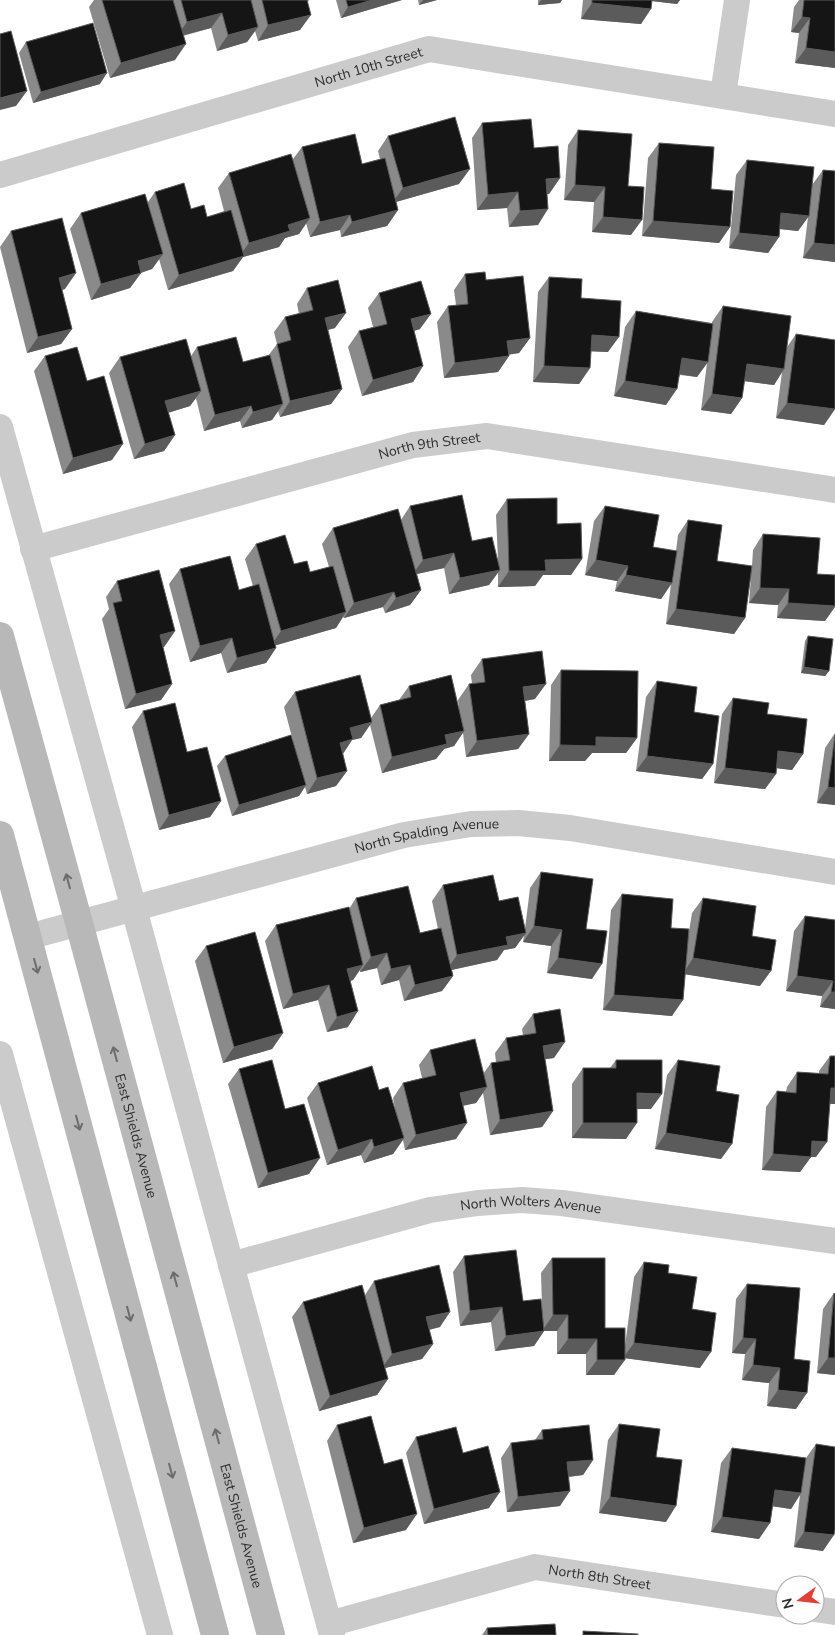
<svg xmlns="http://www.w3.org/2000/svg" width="835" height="1635" font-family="'Nunito Sans',sans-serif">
<rect width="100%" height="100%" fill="#fff"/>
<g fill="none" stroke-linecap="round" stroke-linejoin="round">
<g stroke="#cbcbcb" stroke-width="26">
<path d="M723 95 737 0"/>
<path id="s1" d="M0 175 429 49 835 114"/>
<path d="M0 427 134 909 332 1635"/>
<path id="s2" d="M33 549 413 445 487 436 835 490"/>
<path id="s3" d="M28 937 404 835 471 824 518 823 570 828 835 872"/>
<path d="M0 1054 160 1635"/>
<path id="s4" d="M231 1265 430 1210 478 1203 522 1200 562 1203 835 1241"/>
<path d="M815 1609 835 1612"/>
<path id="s5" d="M329 1624 535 1567 785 1605"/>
</g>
<g stroke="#b8b8b8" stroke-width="28">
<path id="s6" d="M0 636 79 923 271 1635"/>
<path d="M0 835 215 1635"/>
</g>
</g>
<path fill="#8a8a8a" d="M94 0H309L308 2 300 30 258 41 255 31 247 42 217 51 211 28 183 36 175 60 110 78 89 7Z
M336 0H402L341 18Z
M418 0H437L419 5Z
M538 0H562L560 3 538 5Z
M583 0H680L677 4 652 1 641 24 581 19Z
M799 0H835V68L795 63 799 33 791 32 794 7Z
M26 42 100 84 33 103 19 53Z
M482 123 534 148 560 178 549 194H547L538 225 509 227 507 208 477 210 472 138Z
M578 130 628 186 631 235 592 232 594 202 564 200 568 145Z
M388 136 459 184 396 202 398 210 387 226 341 237 340 230 310 237 306 223 299 234 285 238 279 247 243 257 233 271 168 290 159 259 152 269 141 273 130 288 91 300 70 229 81 213 148 202 155 192 207 217 224 211 218 188 229 173 293 159 302 147 362 164 380 159 378 151Z
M659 143 711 189 730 227 719 243 642 236 648 158Z
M747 160 812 185 823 170 835 171V262L803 258 808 217 798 231 780 229 779 237 768 253 729 248 736 175Z
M11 231 65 289 62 290 72 329 61 344 27 353 0 247Z
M465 274 486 280 530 338 519 353 508 355 509 356 498 372 444 378 437 322 448 306 456 305 454 290Z
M549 277 581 298 608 352 591 351 590 368 579 384 533 382 538 292Z
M307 288 335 328 328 330 342 389 331 404 280 417 278 411 272 420 242 428 240 421 204 431 196 398 190 406 168 413 175 435 164 451 134 459 109 373 120 357 191 356 197 347 243 362 268 356 277 344 274 332 285 317 299 314 297 304Z
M379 293 420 329 414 331 423 366 413 382 362 396 348 347 359 331 373 327 368 308Z
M723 306 787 347 796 334 835 409 824 425 776 418 782 372 774 385 744 381 742 398 731 414 701 410 707 363 697 377 680 375 666 405 614 396 625 327 636 311 712 323V322Z
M45 356 87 381 112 460 63 474 34 371Z
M507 499 557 524 582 559 571 575H543L535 586 498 587V572L489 585 449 594 444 568 417 574 421 590 410 605 385 613 383 607 344 618 343 617 336 628 276 645V648L266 663 227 673 221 653 190 662 169 584 180 569 239 590 253 586 245 559 256 544 294 564 310 572 329 567 322 544 333 528 401 520 410 506 472 541 498 560 496 515Z
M605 506 653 547 676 551 678 535 688 520 717 561 752 566 753 550 763 534 817 574 825 621 777 618 778 605 749 603 751 577 745 618 734 634 666 624 671 584 661 599 615 591 617 581 585 575 594 521Z
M117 581 175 631 164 647H163L172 684 161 700 125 709 102 619 109 609 106 597Z
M808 636 829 671 825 676 801 673 805 641Z
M482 659 535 699 525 701 529 734 518 749 466 757 463 733 454 746 444 749 436 759 382 773 370 725 361 738 352 740 343 754 347 771 336 786 307 794 305 787 299 796 232 816 217 766 225 756 293 741 284 707 295 692 371 718 380 705 399 700 409 686 459 710 458 700 469 684H472L471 675Z
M561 670 637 738 626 753H592L585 761H549L551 685Z
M657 681 694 712 713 764 702 779 636 771 646 697Z
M733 698 767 714 803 754 792 770 776 768V774L765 789 714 783 722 714Z
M143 711 187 752 221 801 210 817 159 830 132 727Z
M835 733V805L817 803 825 748Z
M541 872 586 929 592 979 547 973 551 946 523 942 524 935 515 948 504 950 497 960 452 970 453 976 442 991 404 1001 399 980 381 985 377 968 360 972V970L353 980 351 981 348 1027 327 1032 318 1000 283 1009 265 941 276 925 349 909 356 898 420 933 438 929 432 901 443 885 499 901 525 929 530 888Z
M622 894 671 928 688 938 692 913 703 898 752 936 760 986 685 974 672 1016 603 1010 611 910Z
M805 916 835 920V1009L820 1007 822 996 786 991 794 931Z
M206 946 283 1033 272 1049 223 1063 195 961Z
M533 1014 554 1058 545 1059 553 1111 542 1127 490 1135 483 1093 476 1103 463 1105 456 1139 405 1150 403 1140 393 1154 364 1163 361 1155 327 1165 307 1098 318 1083 379 1090 395 1109 393 1098 403 1083 422 1078 419 1065 430 1050 483 1074 491 1063 496 1062 495 1053 506 1038 523 1035 522 1029Z
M830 1056 835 1104H830L816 1157H811L800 1172 762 1170 766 1107 777 1091 786 1092 787 1087 797 1072 819 1074V1071Z
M616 1060 651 1109H637L626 1139 572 1138V1084L583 1068H610Z
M678 1060 716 1091 721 1159 655 1149 667 1075Z
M239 1069 285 1109 309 1174 258 1188 228 1084Z
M464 1256 523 1301 542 1306 541 1273 552 1258 605 1328 625 1346 634 1277 644 1262 668 1273 692 1309 700 1368 625 1358 614 1375H586V1354H557V1331H544L534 1346 495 1351 491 1322 460 1326 453 1272Z
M374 1281 440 1327 429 1330 433 1344 422 1359 385 1368 388 1379 377 1395 319 1411 292 1317 303 1302 365 1295Z
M747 1284 794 1359 796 1409 767 1406 769 1383 742 1380 745 1354 732 1353 736 1299Z
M834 1293 835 1375 817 1373 823 1309Z
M619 1424 656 1457 666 1522 599 1513 608 1440Z
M337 1425 384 1464 406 1530 353 1543 327 1441Z
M542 1430 593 1460 583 1475 569 1477 560 1506 507 1512 501 1458 511 1443 535 1440Z
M416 1437 463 1453 489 1508 424 1524 406 1453Z
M816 1444 823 1551 794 1547 800 1495 791 1509 772 1506 759 1539 711 1532 721 1463 732 1448 806 1458Z
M487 1628 556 1635H482Z"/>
<path fill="#5b5b5b" d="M372 0H402L341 18 348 7Z
M423 0H437L419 5Z
M541 0H562L560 3 538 5Z
M643 0H680L677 4Z
M592 3 651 9 641 24 581 19Z
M222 13 211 28 176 37 187 22Z
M311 15 300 30 258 41 268 25Z
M802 17 810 18 799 33 791 32Z
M258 27 247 42 217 51 228 35Z
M186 44 175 60 110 78 121 63Z
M806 48 835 52V68L795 63Z
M107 73 100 84 33 103 41 92Z
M27 91 16 106 0 110V98Z
M470 169 459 184 392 203 403 188Z
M560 178 549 194 535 195 546 179Z
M575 185 605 187 594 202 564 200Z
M518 192 507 208 477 210 488 195Z
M548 209 538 225 509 227 520 211Z
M398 210 387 226 341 237 352 222Z
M781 213 809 216 798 231 770 228Z
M350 215 340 230 310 237 320 222Z
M603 217 642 220 631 235 592 232Z
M310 218 299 234 285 238 279 247 243 257 233 271 168 290 179 275 238 258 249 243 288 225Z
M653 221 730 227 719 243 642 236Z
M739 233 779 237 768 253 729 248Z
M814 243 835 245V262L803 258Z
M163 254 152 269 127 277 138 261Z
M76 273 65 289 48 293 59 278Z
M141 273 130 288 91 300 101 284Z
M346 313 335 328 314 333 325 318Z
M431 314 420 329 400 335 411 319Z
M72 329 61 344 27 353 38 337Z
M592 335 619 337 608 352 581 351Z
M530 338 519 353 496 356 507 341Z
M509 356 498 372 444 378 455 363Z
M682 358 708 362 697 377 672 373Z
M747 364 784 369 774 385 736 380Z
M423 366 413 382 362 396 373 380Z
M544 366 590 368 579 384 533 382Z
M625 381 677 389 666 405 614 396Z
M342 389 331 404 280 417 290 401Z
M201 391 190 406 154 417 165 401Z
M712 394 742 398 731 414 701 410Z
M787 403 835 409 824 425 776 418Z
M283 404 272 420 242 428 253 412Z
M251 406 240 421 204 431 215 415Z
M175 435 164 451 134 459 145 444Z
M123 444 112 460 63 474 73 458Z
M454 553 444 568 412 575 423 560Z
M582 559 571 575H543L535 586 498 587 509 571 545 560Z
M596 560 628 566 617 581 585 575Z
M500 570 489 585 449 594 460 578Z
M626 575 672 583 661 599 615 591Z
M760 588 789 589 778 605 749 603Z
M421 590 410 605 385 613 396 598Z
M394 592 383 607 344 618 354 603Z
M788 603 835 606V607L825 621 777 618Z
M676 609 745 618 734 634 666 624Z
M346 612 336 628 270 647 281 631Z
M175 631 164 647 149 651 160 635Z
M232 638 221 653 190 662 200 646Z
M276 648 266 663 227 673 237 658Z
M804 667 829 671 825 676 801 673Z
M172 684 161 700 125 709 136 694Z
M546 684 535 699 512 703 523 687Z
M372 722 361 738 352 740 342 755 329 758 350 728Z
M464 731 454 746 444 749 436 759 382 773 392 757 445 735Z
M529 734 518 749 466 757 477 741Z
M596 737 637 738 626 753H592L585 761H549L560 745Z
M778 751 803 754 792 770 767 767Z
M647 756 713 764 702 779 636 771Z
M725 768 776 774 765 789 714 783Z
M347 771 336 786 307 794 317 778Z
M306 785 299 796 232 816 239 805Z
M828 787 835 788V805L817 803Z
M221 801 210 817 159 830 169 815Z
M534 926 562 930 551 946 523 942Z
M526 933 515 948 504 950 497 960 446 971 457 955 506 937Z
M387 953 377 968 360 972 371 957Z
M558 958 602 964 592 979 547 973Z
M693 958 771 971 760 986 683 974Z
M363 965 353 980 337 984 347 969Z
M410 965 399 980 381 985 391 969Z
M453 976 442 991 404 1001 415 985Z
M797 976 833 981 822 996 786 991Z
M329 985 318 1000 283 1009 293 994Z
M831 992H835V1009L820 1007Z
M614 995 683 1000 672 1016 603 1010Z
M358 1011 348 1027 327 1032 337 1017Z
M283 1033 272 1049 223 1063 234 1047Z
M565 1042 554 1058 532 1061 543 1046Z
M487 1087 476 1103 449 1109 460 1093Z
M831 1088H835V1104L820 1103Z
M637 1093 662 1094 651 1109H626Z
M553 1111 542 1127 490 1135 500 1120Z
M467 1123 456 1139 405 1150 416 1135Z
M583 1123H637L626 1139 572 1138Z
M666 1133 732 1144 721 1159 655 1149Z
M404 1138 393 1154 364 1163 374 1147Z
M372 1139 361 1155 327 1165 338 1150Z
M812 1141 827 1142 816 1157H811L800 1172 762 1170 773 1154Z
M320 1158 309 1174 258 1188 268 1173Z
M502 1307 491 1322 460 1326 470 1311Z
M450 1312 440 1327 415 1333 426 1317Z
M553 1315H568L557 1331H542Z
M544 1331 534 1346 495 1351 506 1336Z
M743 1338 756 1339 745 1354 732 1353Z
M568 1339H597L586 1354H557Z
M634 1343 711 1352 700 1368 623 1358Z
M433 1344 422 1359 381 1369 392 1354Z
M828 1358H835V1375L817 1373Z
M597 1360H625L614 1375H586Z
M753 1365 780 1368 769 1383 742 1380Z
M388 1379 377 1395 319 1411 330 1396Z
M778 1390 807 1393 796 1409 767 1406Z
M593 1460 583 1475 557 1478 567 1462Z
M775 1490 801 1493 791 1509 764 1505Z
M570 1491 560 1506 507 1512 518 1497Z
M500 1492 489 1508 424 1524 434 1509Z
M610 1497 676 1506 666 1522 599 1513Z
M417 1514 406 1530 353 1543 364 1528Z
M722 1517 770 1523 759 1539 711 1532Z
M804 1532 834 1535 823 1551 794 1547Z"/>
<path fill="#151515" stroke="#5b5b5b" d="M102 0H173L186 44 121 63Z
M181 0H251L258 27 228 35 222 13 187 22Z
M262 0H307L311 15 268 25Z
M346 0H372L348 7Z
M592 0H652L651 9 592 3Z
M804 0H835V52L806 48 810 18 802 17Z
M93 23 107 73 41 92 26 42Z
M11 31 27 91 0 98V34Z
M455 117 470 169 403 188 388 136Z
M531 119 534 148 558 146 560 178 546 179 548 209 520 211 518 192 488 195 482 123Z
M578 130 632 134 628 186 644 187 642 220 603 217 605 187 575 185Z
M355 134 362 164 385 158 398 210 352 222 350 215 320 222 302 147Z
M659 143 714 147 711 189 733 191 730 227 653 221Z
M291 154 310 218 288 225 290 231 249 243 229 173Z
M747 160 814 167 809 216 781 213 779 237 739 233Z
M823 170 835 171V245L814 243Z
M184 183 191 209 204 205 207 217 231 210 244 256 179 275 155 192Z
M145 194 163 254 138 261 141 273 101 284 81 213Z
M62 218 76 273 59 278 72 329 38 337 11 231Z
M485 272 486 280 523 276 530 338 507 341 509 356 455 363 448 306 468 304 465 274Z
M549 277 582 279 581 298 621 301 619 337 592 335 590 368 544 366Z
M338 280 346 313 325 318 342 389 290 401 277 344 291 340 285 317 313 310 307 288Z
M421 281 431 314 411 319 423 366 373 380 359 331 387 324 379 293Z
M723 306 791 316 784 369 747 364 742 398 712 394Z
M636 311 713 324 708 362 682 358 677 389 625 381Z
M796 334 835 340V409L787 403Z
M236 337 243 362 270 355 283 404 253 412 251 406 215 415 197 347Z
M186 339 201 391 165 401 175 435 145 444 120 357Z
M77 347 87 381 104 376 123 444 73 458 45 356Z
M462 495 472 541 492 537 500 570 460 578 454 553 423 560 410 506Z
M557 498V524L581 523 582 559 545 560 546 571H509L507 499Z
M605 506 659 515 653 547 677 551 672 583 626 575 628 566 596 560Z
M398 509 421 590 396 598 394 592 354 603 333 528Z
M688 520 722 525 717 561 752 566 745 618 676 609Z
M763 534 820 538 817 574 835 575V606L788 603 789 589 760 588Z
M285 535 294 564 307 561 310 572 333 566 346 612 281 631 256 544Z
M230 556 239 590 259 584 276 648 237 658 232 638 200 646 180 569Z
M159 570 175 631 160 635 172 684 136 694 113 603 122 601 117 581Z
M808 636 833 639 829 671 804 667Z
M542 651 546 684 523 687 529 734 477 741 469 684 485 682 482 659Z
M561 670 638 671 637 738 596 737V746L560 745Z
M360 675 372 722 350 728 353 739 340 743 347 771 317 778 295 692Z
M451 675 464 731 445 735 447 744 392 757 380 705 411 697 409 686Z
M657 681 697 687 694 712 719 716 713 764 647 756Z
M733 698 769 703 767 714 807 719 803 754 778 751 776 774 725 768Z
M175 703 187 752 207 747 221 801 169 815 143 711Z
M291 735 306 785 239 805 225 756Z
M835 735V788L828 787Z
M541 872 593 879 586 929 607 931 602 964 558 958 562 930 534 926Z
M493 875 499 901 518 897 526 933 506 937 508 945 457 955 443 885Z
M408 886 420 933 441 928 453 976 415 985 410 965 391 969 387 953 371 957 356 898Z
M622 894 673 899 671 928 689 929 683 1000 614 995Z
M703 898 756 906 752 936 776 940 771 971 693 958Z
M349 907 363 965 347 969 358 1011 337 1017 329 985 293 994 276 925Z
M805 916 835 920V992H831L833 981 797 976Z
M255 932 283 1033 234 1047 206 946Z
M560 1009 565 1042 543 1046 553 1111 500 1120 491 1063 510 1060 506 1038 536 1033 533 1014Z
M475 1039 487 1087 460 1093 467 1123 416 1135 403 1083 436 1075 430 1050Z
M830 1056H835V1088H831L827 1142 812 1141 811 1157 773 1154 777 1091 796 1093 797 1072 828 1074Z
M272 1060 285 1109 304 1104 320 1158 268 1173 239 1069Z
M616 1060H662V1094L637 1093V1123H583V1068H616Z
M678 1060 720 1066 716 1091 739 1095 732 1144 666 1133Z
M372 1066 379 1090 388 1087 404 1138 374 1147 372 1139 338 1150 318 1083Z
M516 1250 523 1301 541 1299 544 1331 506 1336 502 1307 470 1311 464 1256Z
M552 1258H605V1328H625V1360H597V1339H568V1315H553Z
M644 1262 669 1265 668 1273 697 1277 692 1309 716 1313 711 1352 634 1343Z
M439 1265 450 1312 426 1317 433 1344 392 1354 374 1281Z
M747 1284 800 1288 794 1359 810 1361 807 1393 778 1390 780 1368 753 1365 756 1339 743 1338Z
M362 1285 388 1379 330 1396 303 1302Z
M834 1293 835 1294V1358H828Z
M371 1416 384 1464 402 1459 417 1514 364 1528 337 1425Z
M619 1424 660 1429 656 1457 682 1460 676 1506 610 1497Z
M589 1425 593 1460 567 1462 570 1491 518 1497 511 1443 543 1439 542 1430Z
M456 1427 463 1453 488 1446 500 1492 434 1509 416 1437Z
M816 1444 835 1447V1529L834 1535 804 1532Z
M732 1448 806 1458 801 1493 775 1490 770 1523 722 1517Z
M555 1624 556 1635H488L487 1628Z
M583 1631 638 1634V1635H583Z"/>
<defs><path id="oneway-shaft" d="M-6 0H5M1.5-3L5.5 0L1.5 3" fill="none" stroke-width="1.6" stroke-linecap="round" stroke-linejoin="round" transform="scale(1.25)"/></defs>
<g stroke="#6c6c6c">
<use href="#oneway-shaft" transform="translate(68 881) rotate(-105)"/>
<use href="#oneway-shaft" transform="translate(36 966) rotate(75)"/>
<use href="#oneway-shaft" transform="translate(115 1054) rotate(-105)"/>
<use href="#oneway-shaft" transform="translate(78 1123) rotate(75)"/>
<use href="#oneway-shaft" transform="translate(175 1279) rotate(-105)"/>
<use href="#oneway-shaft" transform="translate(129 1314) rotate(75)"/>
<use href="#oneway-shaft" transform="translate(217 1436) rotate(-105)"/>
<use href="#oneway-shaft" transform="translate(171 1471) rotate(75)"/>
</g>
<g text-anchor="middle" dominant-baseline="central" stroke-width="5" stroke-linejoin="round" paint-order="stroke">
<g font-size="14" fill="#2e2e2e" stroke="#fff">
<text stroke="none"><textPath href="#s1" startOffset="384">North 10th Street</textPath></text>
<text stroke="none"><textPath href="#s2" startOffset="410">North 9th Street</textPath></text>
<text stroke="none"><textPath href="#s3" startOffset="412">North Spalding Avenue</textPath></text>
<text stroke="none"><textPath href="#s6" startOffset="518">East Shields Avenue</textPath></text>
<text stroke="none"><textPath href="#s4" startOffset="308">North Wolters Avenue</textPath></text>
<text stroke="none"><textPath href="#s6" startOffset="922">East Shields Avenue</textPath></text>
<text stroke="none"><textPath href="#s5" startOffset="279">North 8th Street</textPath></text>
</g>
</g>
<g transform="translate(800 1600) rotate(255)"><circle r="24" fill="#ffffff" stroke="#ababab"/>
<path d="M0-4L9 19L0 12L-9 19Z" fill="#e03f36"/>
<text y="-8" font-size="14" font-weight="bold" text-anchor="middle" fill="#2e2e2e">N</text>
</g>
</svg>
